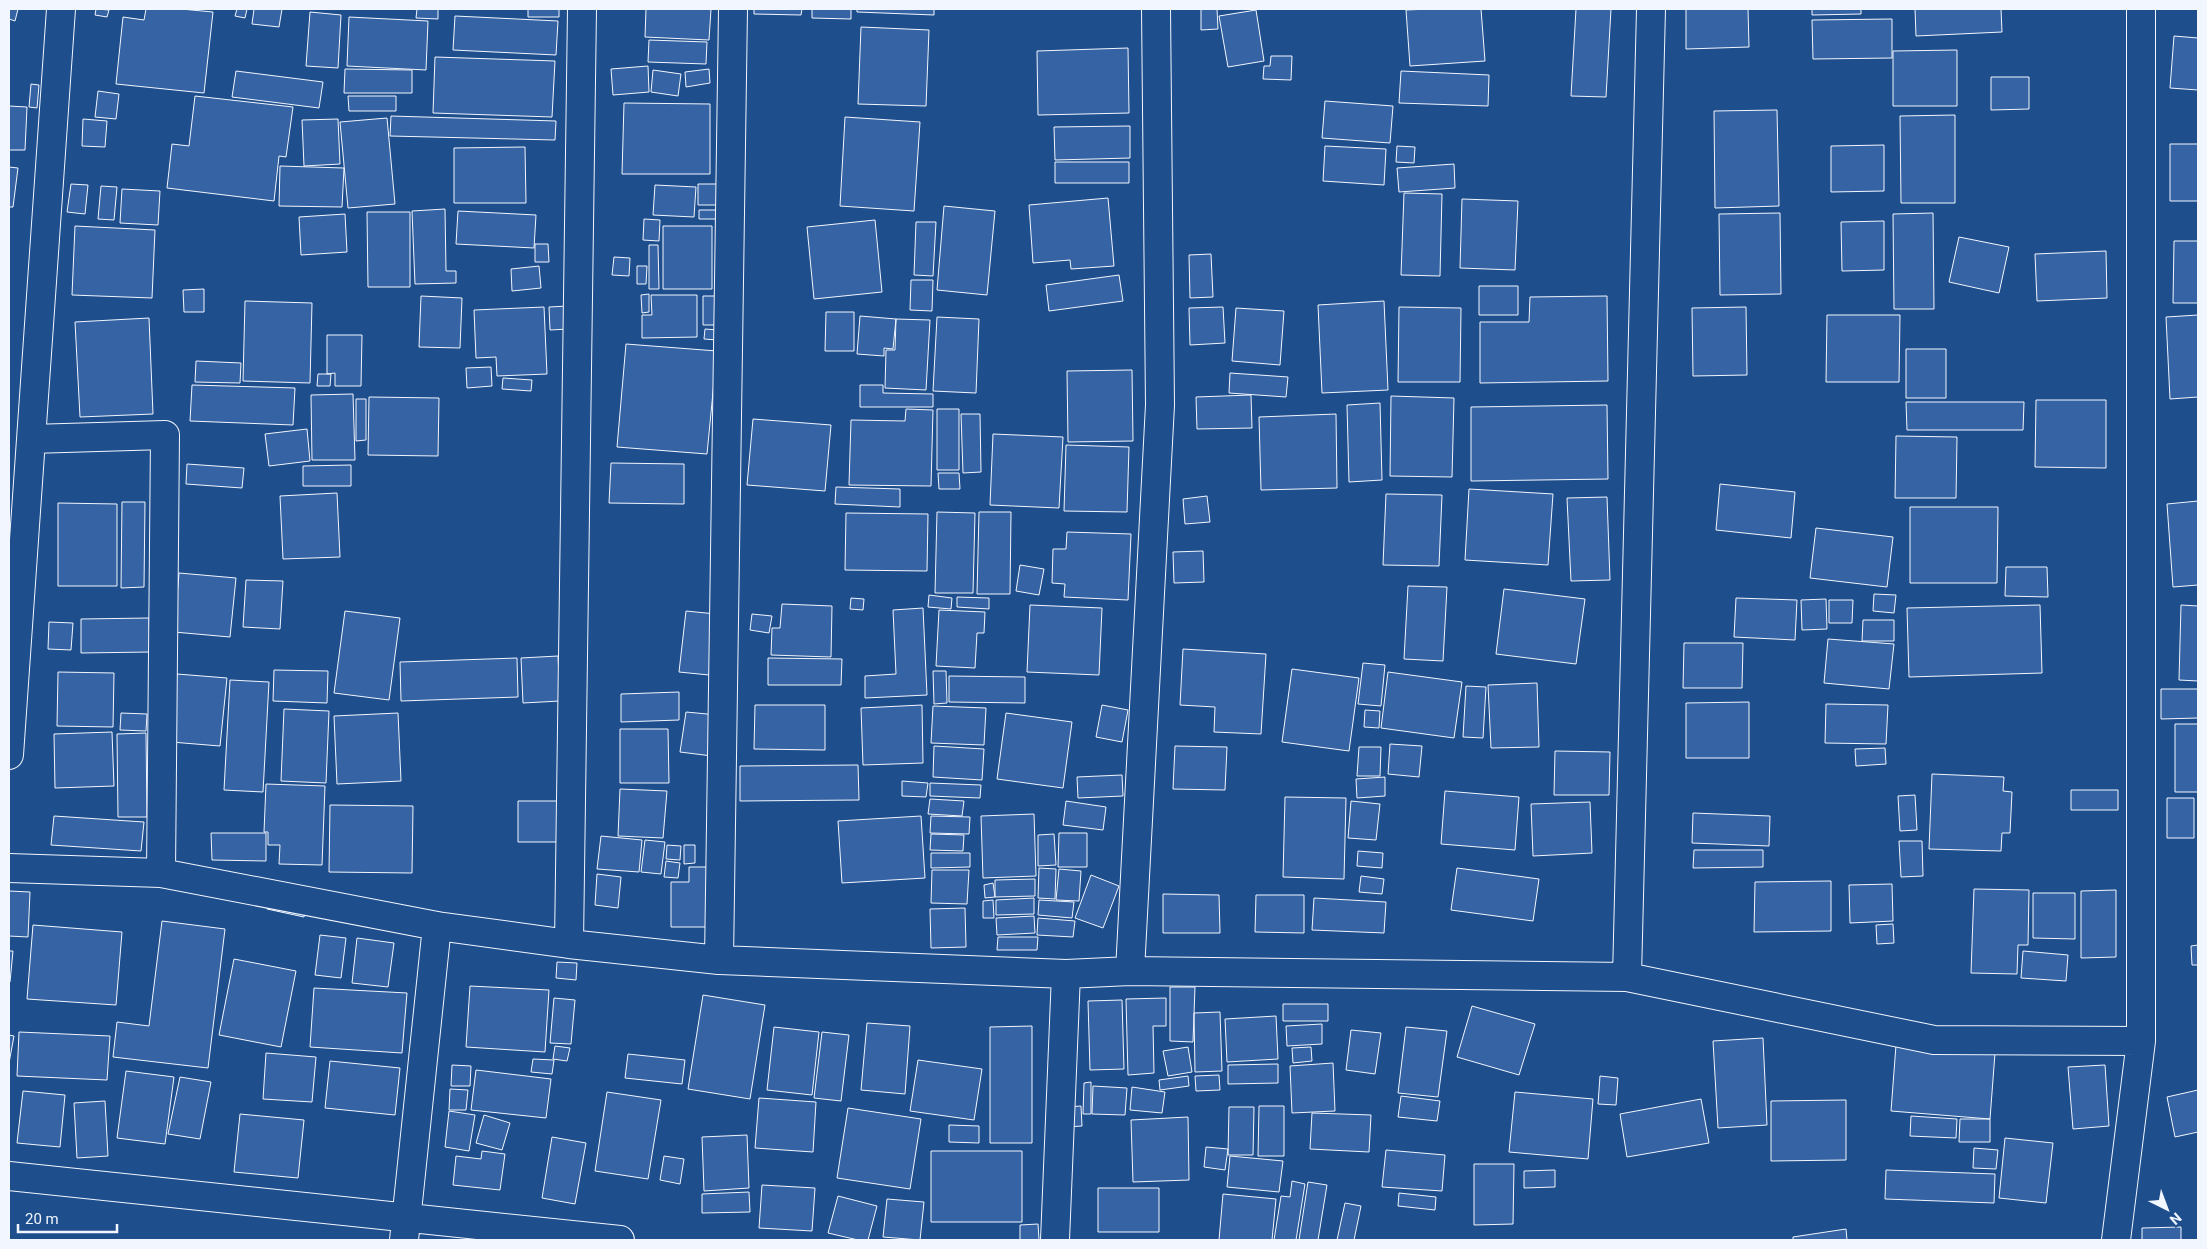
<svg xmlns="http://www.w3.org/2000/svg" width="2207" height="1249" font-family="Roboto,sans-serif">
<rect width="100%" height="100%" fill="#1f4e8c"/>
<path fill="#3563a3" stroke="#f2f6ff" d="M9 9H18L15 21 9 19Z
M96 9 109 10 107 17 95 15Z
M146 9H181L213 12 204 93 116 84 123 17 144 20Z
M237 9H247L245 18 235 16Z
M254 9H282L279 27 252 24Z
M417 9H438V19L416 18Z
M528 9H559V17H528Z
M646 9H711L709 40 645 37Z
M754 9H802L801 15 754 14Z
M812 9H851V19L812 18Z
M857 9H934V15L857 12Z
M1201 9H1217L1218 29 1201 30Z
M1431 9H1481L1485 61 1410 66 1406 10Z
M1576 9H1611L1606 97 1571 96Z
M1686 9H1748L1749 47 1686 49Z
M1812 9H1861V14L1812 15Z
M1915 9H2001L2002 32 1916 36Z
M1256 10 1264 61 1228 67 1219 16Z
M310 12 341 15 338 68 306 66Z
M455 16 558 21 556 55 453 50Z
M349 17 428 21 426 70 347 66Z
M1892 19V58L1813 59 1812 20Z
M861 27 929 30 926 106 858 104Z
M2174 36 2198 38V90L2170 88Z
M649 40 707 42 706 64 648 62Z
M1128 48 1129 113 1038 115 1037 51Z
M1957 50V106H1893V51Z
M1271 56H1292L1291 80 1263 79 1264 66H1270Z
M435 57 555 61 552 117 433 113Z
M648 66 649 92 613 95 611 69Z
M345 69 412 70V93H344Z
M709 69 710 83 686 87 685 72Z
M653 70 681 74 678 96 651 92Z
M236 71 323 82 319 108 232 97Z
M1401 71 1489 75 1488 106 1399 103Z
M1991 77H2029V109L1991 110Z
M31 84 39 85 37 108 29 107Z
M98 91 119 94 116 119 95 117Z
M195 96 293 107 286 157 279 156 274 201 167 188 172 144 189 146Z
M348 96H396V111H349Z
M1325 101 1393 106 1390 143 1322 138Z
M624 103 710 104V174H622Z
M9 106 27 107 25 150H9Z
M1777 110 1779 206 1715 208 1714 111Z
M1955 115V203H1901L1900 116Z
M391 116 556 121 555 140 390 136Z
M845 117 920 122 914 211 840 206Z
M387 118 395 204 348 208 340 122Z
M83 119 107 121 105 147 82 146Z
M338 119 340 164 304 166 302 120Z
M1130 126V158L1055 160 1054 127Z
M2170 144H2198V201H2170Z
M1884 145V191L1831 192V146Z
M1325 146 1386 149 1384 185 1323 181Z
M1397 146 1415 147 1414 163 1396 162Z
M525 147 526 203H454V148Z
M1055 162H1129V183H1055Z
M1454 164 1455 188 1399 192 1397 168Z
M280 166 344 168 342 207 279 206Z
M9 167 18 168 13 207H9Z
M71 184 88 185 85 214 67 212Z
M698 184H718V205H698Z
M655 185 696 187 694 217 653 215Z
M101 186 117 187 114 220 98 219Z
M122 189 160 191 158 225 120 223Z
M1404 193 1442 194 1440 276 1401 275Z
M1108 198 1114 266 1071 269 1070 260 1033 263 1029 205Z
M1462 199 1518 201 1515 270 1460 268Z
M944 206 995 211 987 295 937 290Z
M445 209 446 271H456V283L415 284 412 211Z
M699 210H717V219H699Z
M458 211 536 215 534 248 456 244Z
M367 212H410V287H368Z
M1780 213 1781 294 1720 295 1719 214Z
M1933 213 1934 309H1894L1893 214Z
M345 214 347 252 301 255 299 217Z
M644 219 660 220 659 241 643 240Z
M875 220 882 292 814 299 807 227Z
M1884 221V270L1842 271 1841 222Z
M916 222H936L933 276 914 275Z
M75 226 155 230 152 298 72 295Z
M663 226H712V289H663Z
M1959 237 2009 247 1999 293 1949 282Z
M2174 241H2198V303H2173Z
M535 244H548L549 262H535Z
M649 245H658L659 289H649Z
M2106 251 2107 298 2037 301 2035 254Z
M1211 254 1213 297 1190 298 1189 255Z
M614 257 630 258 629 276 612 275Z
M539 266 541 288 512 291 511 269Z
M637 266H647L646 284H637Z
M1119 275 1123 301 1049 311 1046 285Z
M911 280H933L932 311 910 310Z
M1479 286H1518V315H1479Z
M204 289V312H184L183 290Z
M649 294V312L642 313 641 295Z
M651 295H697V337L642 338V315H652Z
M421 296 462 298 460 348 419 347Z
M703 296H717L718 325H703Z
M1607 296 1608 381 1480 383V322H1529L1530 297Z
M245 301 312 303 310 383 243 381Z
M1384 301 1388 390 1322 393 1318 305Z
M568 306 569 329 550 330 549 307Z
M544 307 547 374 497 376 496 357 476 358 474 310Z
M1223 307 1225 343 1190 345 1189 308Z
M1399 307 1461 308 1460 382H1398Z
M1746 307 1747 375 1693 376 1692 308Z
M1236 308 1284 311 1280 365 1232 361Z
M826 312H854V351H825Z
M1827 315H1900L1899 382H1826Z
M2198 315V397L2170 399 2166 317Z
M860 316 896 319 893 349 884 348V356L857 354Z
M937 317 979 319 976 393 933 391Z
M149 318 153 414 80 417 75 322Z
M896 319 930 320 926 390 885 388 886 350H895Z
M705 329 718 330 717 340 704 339Z
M327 335H362L361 386H335V373L327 374Z
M626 344 717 351 707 454 617 447Z
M1906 349H1946V398H1906Z
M196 361 241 363 240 383 195 382Z
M491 367 492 386 467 388 466 368Z
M1132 370 1133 441 1068 442 1067 371Z
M1230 373 1288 377 1286 397 1229 393Z
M318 374H331L330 386H317Z
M503 378 532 380 531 391 502 389Z
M192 385 295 388 293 425 190 421Z
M860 385H883V393L933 394V407H860Z
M353 394 355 460H312L311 395Z
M1251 395 1252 428 1197 429 1196 397Z
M1391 396 1454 398 1452 477 1390 476Z
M369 397 439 398 438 456 368 455Z
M356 399H366V440L356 441Z
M2036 400H2106V468L2035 467Z
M1906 402H2024L2023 430H1907Z
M1380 403 1382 480 1349 482 1347 405Z
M1607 405 1608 479 1471 481V407Z
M906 409 933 410 931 486 849 485 851 420 905 421Z
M937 409H959V470H937Z
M961 414H980L981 472 963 473Z
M1336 414 1337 488 1261 490 1259 417Z
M753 419 831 425 825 491 747 485Z
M307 429 310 461 269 466 265 434Z
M993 434 1063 437 1059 508 990 505Z
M1896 436 1957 437 1956 498H1895Z
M1066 445 1129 447 1127 512 1064 511Z
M611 463 684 464V504L609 503Z
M187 464 244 468 242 488 186 484Z
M351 465V486H303V466Z
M938 473H959L960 489H939Z
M1720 484 1795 492 1791 538 1716 530Z
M836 487 900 489V507L835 504Z
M1469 489 1553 494 1548 565 1465 560Z
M337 493 340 557 283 559 280 496Z
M1386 494 1442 495 1439 566 1383 565Z
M1207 496 1210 522 1185 524 1183 499Z
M1607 497 1610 580 1571 581 1567 498Z
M2198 501V585L2173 587 2167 504Z
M122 502H145L144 587 121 588Z
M58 503 117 504V586H58Z
M1910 507H1998L1997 583H1910Z
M937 512 975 513 973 593H935Z
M979 512H1011L1010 594H977Z
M846 513 928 514 927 571 845 570Z
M1816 528 1893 537 1887 587 1810 578Z
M1067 532 1131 534 1128 600 1064 597 1065 584 1052 583 1053 549H1066Z
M1203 551 1204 582 1174 583 1173 552Z
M1020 565 1044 569 1039 595 1016 591Z
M2006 567H2047L2048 597 2005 596Z
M179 573 236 578 230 637 174 632Z
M246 580 283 581 280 629 243 627Z
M1408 586 1447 587 1443 661 1404 659Z
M1504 589 1585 599 1576 664 1496 654Z
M1874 594 1896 595 1894 613 1873 611Z
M929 595 952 598 951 609 928 607Z
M957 597 989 598V609L957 607Z
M851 598 864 599 863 610 850 609Z
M1736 598 1797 600 1795 640 1734 637Z
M1826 599 1827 629 1802 630 1801 600Z
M1829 600H1853L1852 623H1829Z
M782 604 832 606 831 657 771 655 772 628H780Z
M1030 605 1102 608 1099 675 1027 672Z
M2040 605 2042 673 1909 677 1907 608Z
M2181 605 2198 606V681L2179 680Z
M923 608 927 695 865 698V676L896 674 893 610Z
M939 610 985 612 984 633H977L975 668 936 666Z
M345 611 400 618 389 700 334 693Z
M686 611 716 614 709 675 679 672Z
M752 614 772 616 769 633 750 630Z
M149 618 150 652 81 653V619Z
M1863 620H1894V641H1862Z
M49 622 73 623 71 650 48 649Z
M1828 639 1894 644 1889 689 1824 683Z
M1684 643H1743L1742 688H1683Z
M1183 649 1266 654 1261 734 1214 732 1215 707 1180 705Z
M558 656 560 701 523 703 521 658Z
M517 658 518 697 401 701 400 662Z
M768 658 842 659 841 685H768Z
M1363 663 1385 665 1381 706 1358 704Z
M1292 669 1359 678 1349 751 1282 742Z
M274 670 328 671 327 703 273 701Z
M933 671H946L947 703 934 704Z
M58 672 114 673 113 727 57 726Z
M1388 672 1462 682 1454 738 1381 728Z
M177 674 227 678 220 746 171 742Z
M949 676 1025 677V703L949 702Z
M230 680 269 682 263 792 224 790Z
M1537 683 1539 747 1491 748 1488 685Z
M1466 686 1486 687 1483 738 1463 737Z
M2161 689H2198V718L2161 719Z
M679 692V720L621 722V694Z
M1749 702V758H1686V703Z
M1826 704 1888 705 1886 744 1825 743Z
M755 705H825V750L754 749Z
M922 705 923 763 863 765 861 708Z
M1102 705 1128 710 1122 742 1096 737Z
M933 706 986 708 984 745 931 743Z
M284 709 329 711 326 783 281 781Z
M1365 710 1380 711 1379 728 1364 727Z
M686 712 718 715 712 756 680 752Z
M121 713 147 714 146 731 120 730Z
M398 713 401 781 337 784 334 716Z
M1006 713 1072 722 1063 788 997 779Z
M2175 724H2198V792H2175Z
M620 729H668L669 783H620Z
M112 732 114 786 55 788 54 734Z
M146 733 147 817H118L117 734Z
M1390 744 1422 746 1419 777 1388 774Z
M934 746 984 749 982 780 933 777Z
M1175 746 1227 747 1225 790 1173 789Z
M1359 747H1381L1380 776H1357Z
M1885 748 1886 764 1856 766 1855 749Z
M1555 751 1610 752 1609 795H1554Z
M858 765 859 800 740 801V766Z
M1932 774 2004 777 2003 791 2012 792 2010 833H2002L2001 851 1929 849Z
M1122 775 1123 796 1078 798 1077 777Z
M1385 777V796L1357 798 1356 779Z
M902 781 928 783 926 797 902 796Z
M930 783 981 785 980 798 930 796Z
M266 784 325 786 322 865 279 864 280 845H268V832H264Z
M620 789 667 791 663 838 618 836Z
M2071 790H2118V810H2071Z
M1445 791 1519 797 1515 850 1441 844Z
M1915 795 1917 830 1900 831 1898 796Z
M1285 797 1346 798 1344 879 1283 877Z
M2167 798H2194V838H2167Z
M930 799 964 801 962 816 928 814Z
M518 801H560V842H518Z
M1066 801 1106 807 1103 830 1063 825Z
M1351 801 1380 804 1376 840 1348 838Z
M1590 802 1592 853 1533 856 1531 804Z
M330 805 413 806 412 873 329 872Z
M1693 813 1770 816 1769 846 1692 843Z
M1034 814 1036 876 983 878 981 816Z
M54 816 144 822 141 851 51 845Z
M921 816 925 878 842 883 838 821Z
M931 816 970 817 969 834 930 833Z
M211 833H266V861L212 860Z
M1059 833H1087V867H1058Z
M931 834 964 835 963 851 930 850Z
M1054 834 1056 865 1038 866V835Z
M601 836 642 840 639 872 597 869Z
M645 840 665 842 661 874 641 872Z
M1899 841H1922L1923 876 1901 877Z
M667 845 681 846 680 860 666 859Z
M684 845H695V863L684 864Z
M1694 850H1763V867L1693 868Z
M1358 851 1383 853 1382 868 1357 866Z
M931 853H970V867L931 868Z
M666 861 680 863 678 878 664 877Z
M689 867H709V927H671V882H689Z
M1039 868 1056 869 1055 899 1038 898Z
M1457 868 1539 879 1533 921 1451 910Z
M1059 869 1081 871 1079 901 1056 900Z
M932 870H969L967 904 931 903Z
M597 874 621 877 618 908 595 905Z
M1091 875 1119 886 1103 928 1075 918Z
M1361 876 1384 879 1382 894 1359 892Z
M1035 879V896L995 897V880Z
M1831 881V931L1754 932 1755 882Z
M993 883 995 897 985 898 984 885Z
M1892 884 1893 921 1850 923 1849 885Z
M1974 889 2029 890 2028 945H2018L2017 974 1971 973Z
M2116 890V957L2081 958V891Z
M9 891 30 892 28 937 9 936Z
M2033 893H2075V939L2033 938Z
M1163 894 1219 895 1220 933H1163Z
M1256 895H1304V933L1255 932Z
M269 898 306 906 304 917 267 909Z
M1034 898V914L996 915V900Z
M1314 898 1386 902 1384 933 1312 930Z
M993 900 994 918H983V901Z
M1039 900 1074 902 1072 918 1038 915Z
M965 908 966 947 931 948 930 909Z
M1034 916 1035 933 997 935 996 918Z
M1038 918 1075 921 1073 937 1037 935Z
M162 921 225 929 208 1068 113 1057 117 1022 149 1026Z
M1893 924 1894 943 1877 944 1876 925Z
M33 925 122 932 116 1005 27 999Z
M320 935 346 938 341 978 315 975Z
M998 937H1038L1037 950H997Z
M357 938 394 943 388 987 352 983Z
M2198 945V965H2192L2191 946Z
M9 951H13L10 982H9Z
M2023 951 2068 955 2066 981 2021 978Z
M234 959 296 971 281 1047 219 1035Z
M557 962 577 963 576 980 556 978Z
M470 986 549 990 545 1052 466 1047Z
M1170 987H1195L1193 1042 1170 1041Z
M314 988 407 993 402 1053 310 1047Z
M703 995 765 1005 750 1099 688 1089Z
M554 998 575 1000 571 1044 550 1043Z
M1166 998V1026H1153L1154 1073 1128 1075 1126 999Z
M1122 1000 1124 1069 1090 1070 1088 1001Z
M1283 1004H1328V1021H1283Z
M1472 1006 1535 1024 1519 1075 1457 1057Z
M1220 1012 1222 1071 1195 1072 1194 1013Z
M1276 1016 1278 1059 1227 1062 1225 1019Z
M867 1023 910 1026 905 1094 861 1090Z
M1322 1024V1044L1287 1046 1286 1026Z
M1032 1026V1143H990V1027Z
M774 1027 819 1032 812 1095 767 1090Z
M1406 1027 1447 1031 1438 1097 1398 1093Z
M1351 1030 1381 1033 1375 1074 1346 1070Z
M19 1032 110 1036 107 1080 17 1076Z
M822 1032 849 1035 841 1101 814 1098Z
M9 1035 14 1036 9 1063Z
M1763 1038 1767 1125 1718 1128 1713 1041Z
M1896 1045 1995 1053 1990 1119 1891 1111Z
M555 1046 570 1048 567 1061 553 1059Z
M1188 1047 1192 1072 1168 1076 1163 1051Z
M1311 1047 1312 1061 1293 1063 1292 1048Z
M266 1053 316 1057 312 1102 263 1099Z
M628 1054 685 1060 682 1084 625 1078Z
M533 1059 554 1060 552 1074 531 1072Z
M918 1060 982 1069 974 1120 910 1111Z
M330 1061 400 1068 395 1115 325 1108Z
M1333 1063 1335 1111 1292 1113 1290 1066Z
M1278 1064V1083L1228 1084V1065Z
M452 1065 471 1066 470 1086H451Z
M2105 1065 2109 1126 2073 1129 2068 1067Z
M476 1070 551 1079 546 1118 471 1110Z
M126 1071 174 1077 165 1144 117 1138Z
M1219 1075 1220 1090 1196 1091 1195 1076Z
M1188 1076 1189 1086 1160 1090 1159 1080Z
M1600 1076 1618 1078 1616 1105 1598 1104Z
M180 1077 211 1082 200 1139 168 1134Z
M1091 1082V1114H1083L1084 1083Z
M1093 1086 1127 1088 1125 1115 1092 1114Z
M1132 1087 1165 1092 1162 1113 1130 1110Z
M450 1089 468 1090 466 1110H449Z
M2198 1090V1132L2175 1137 2167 1097Z
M23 1091 65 1095 60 1147 17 1143Z
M607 1092 661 1100 648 1179 595 1171Z
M1515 1092 1593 1099 1588 1159 1509 1152Z
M1401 1096 1440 1101 1437 1121 1398 1117Z
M759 1098 816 1102 813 1152 755 1148Z
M1701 1099 1709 1143 1627 1157 1620 1114Z
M1846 1100V1160L1771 1161V1101Z
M105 1101 108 1156 77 1158 74 1103Z
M1081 1106 1082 1126 1067 1127V1107Z
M1259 1106H1284V1156H1258Z
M1229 1107H1254L1253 1155H1228Z
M848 1108 921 1119 910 1189 837 1178Z
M449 1111 475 1115 469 1151 445 1147Z
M1312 1113 1371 1115 1369 1152 1310 1149Z
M240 1114 304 1120 298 1178 234 1172Z
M484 1115 510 1123 502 1150 476 1143Z
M1911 1116 1957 1119 1956 1138 1910 1136Z
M1188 1117 1189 1180 1133 1182 1131 1120Z
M1960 1119H1990V1142H1959Z
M949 1125 979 1126V1143L949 1142Z
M747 1135 749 1188 704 1191 702 1137Z
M552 1137 586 1143 575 1204 542 1198Z
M2005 1138 2053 1143 2046 1203 1999 1198Z
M1206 1147 1228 1149 1225 1170 1204 1167Z
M1974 1148 1998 1150 1996 1169 1973 1168Z
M1386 1150 1445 1155 1442 1191 1382 1187Z
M482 1151 505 1154 500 1190 453 1185 456 1156 481 1159Z
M931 1151H1022V1222H931Z
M664 1156 684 1159 680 1184 660 1180Z
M1230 1156 1283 1161 1279 1192 1227 1187Z
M1474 1164H1514L1513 1224 1474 1225Z
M1555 1170V1187L1524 1188V1171Z
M1886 1170 1995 1174 1994 1203 1885 1199Z
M1292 1181 1305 1184 1296 1240H1274L1281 1196 1290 1197Z
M1308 1182 1327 1185 1318 1240H1299Z
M762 1185 815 1188 812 1231 759 1228Z
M1098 1188H1159V1232H1098Z
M749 1192 750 1212 702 1213V1194Z
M1399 1193 1436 1197 1435 1210 1398 1206Z
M1223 1194 1276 1199 1272 1240H1219Z
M838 1196 877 1206 868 1240H858L828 1233Z
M887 1199 924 1202 920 1240 883 1237Z
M1345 1203 1361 1206 1354 1240H1337Z
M1038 1224 1039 1240H1020V1225Z
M2181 1227V1240H2142V1228Z
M1846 1229 1847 1240H1793V1237Z"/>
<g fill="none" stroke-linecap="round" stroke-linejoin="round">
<g stroke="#f2f6ff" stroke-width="30">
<path id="street" d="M31 439 165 435 161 873
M9 755 61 9
M9 868 161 873 437 926 569 944 719 960 1066 974 1130 971 1627 977 1934 1040 2141 1041
M569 944 582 9
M719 960 733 9
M1130 971 1160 405 1156 9
M1627 977 1651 9
M9 1176 620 1240
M404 1240 437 926
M1055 1240 1066 974
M2116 1240 2141 1041V9"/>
</g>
<use href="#street" stroke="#1f4e8c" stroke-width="28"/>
</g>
<rect width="2207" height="1249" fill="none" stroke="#f2f6ff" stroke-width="20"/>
<g transform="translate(2167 1209) rotate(138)" stroke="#1f4e8c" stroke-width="4" paint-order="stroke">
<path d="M0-4L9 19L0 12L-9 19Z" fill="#f2f6ff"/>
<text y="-8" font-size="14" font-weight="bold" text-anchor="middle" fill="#f2f6ff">N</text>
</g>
<path d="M18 1224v8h99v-8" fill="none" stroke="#f2f6ff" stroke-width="2.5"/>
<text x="25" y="1224" font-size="15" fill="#f2f6ff" stroke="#1f4e8c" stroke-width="4" paint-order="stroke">20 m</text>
</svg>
